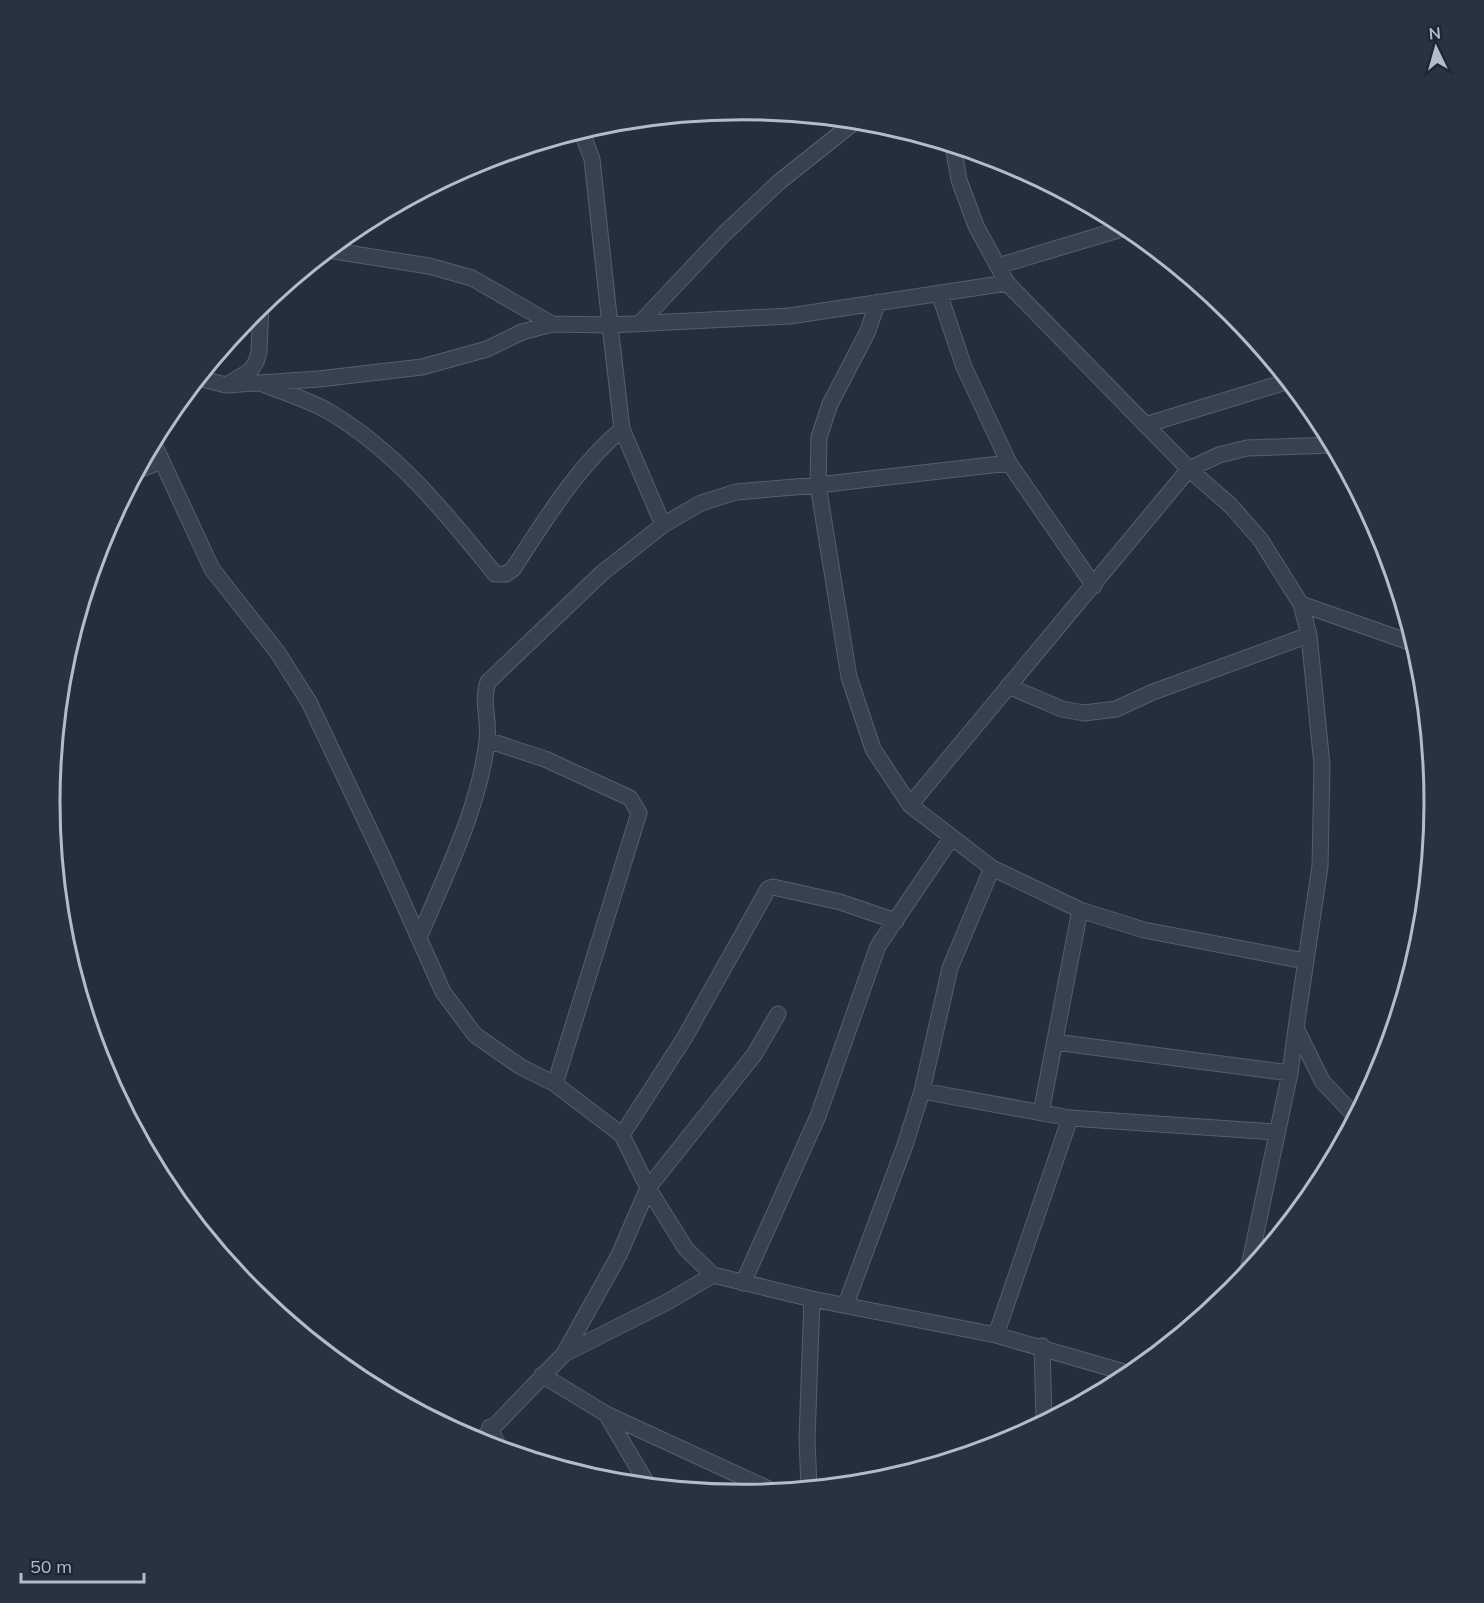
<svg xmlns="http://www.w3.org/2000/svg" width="1484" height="1603" font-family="Mulish,sans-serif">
<rect width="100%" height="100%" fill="#242f3e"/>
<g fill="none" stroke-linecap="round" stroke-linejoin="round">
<g stroke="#565f6c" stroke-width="17">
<path id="street" d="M581 130 592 159 610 325 790 316 1007 283
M953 145 959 180 976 226 1007 283 1189 469 1231 506 1260 539 1301 604 1309 635 1322 765 1320 866 1296 1028 1322 1081 1355 1116
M328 250 429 266 472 278 552 324
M998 266 1128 227
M939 293 964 367 1009 463 1094 586
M878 302 867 333 830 404 819 437 818 485 849 677 873 749 910 805 992 868 1080 910 1144 930 1305 961
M640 323 723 235 779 182 857 120
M198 378 226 385 250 371 256 362 259 352 261 304
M226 385 319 379 422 367 487 349 522 332 552 324 610 325 622 429 663 525
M265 385C286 393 308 400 328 411 395 450 447 514 495 574H506L513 569C546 519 576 468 622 429
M1145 425 1289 381
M153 442 212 569 278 653 309 702 384 860 443 992 475 1035 521 1067 555 1084 622 1135 648 1188 686 1249 713 1275 812 1299 996 1335 1131 1374
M138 470 160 462
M1301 604 1415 644
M1008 686 1062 709 1084 713 1116 709 1153 692 1309 635
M487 740 545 759 630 798 639 813 555 1084
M910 805 1189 469 1219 455 1247 448 1333 445
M419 938C445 875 479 809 487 741 490 721 481 702 488 682L602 573 663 525 701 503 736 492 818 485 1009 463
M1055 1042 1290 1073
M922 1091 1070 1118 1277 1132
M1041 1113 1080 910
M622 1135 685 1037 768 889 773 887 840 902 896 921
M1248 1271 1290 1073 1296 1028
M743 1283 818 1116 878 946 952 837
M846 1304 905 1145 922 1091 950 968 992 868
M996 1335 1070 1118
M1042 1346 1044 1422
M564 1354 619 1255 648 1188 754 1055 778 1014
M542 1375 606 1414 648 1485
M606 1414 773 1491
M490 1427 499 1448
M479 1442 564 1354 669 1301 713 1275
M809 1487 807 1439 812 1299"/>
</g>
<use href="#street" stroke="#38414e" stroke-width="15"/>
</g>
<path d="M0 0H1484V1603H0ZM60 802a682 682 0 1 1 1364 0a682 682 0 1 1-1364 0Z" fill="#29323f" fill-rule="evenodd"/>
<path fill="none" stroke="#b4bcc9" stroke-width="3" d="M60 802a682 682 0 1 1 1364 0a682 682 0 1 1-1364 0Z"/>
<g transform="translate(1436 48) rotate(355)" stroke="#1d2633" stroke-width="4.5" paint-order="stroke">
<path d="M0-4.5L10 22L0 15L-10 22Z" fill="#b4bcc9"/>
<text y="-9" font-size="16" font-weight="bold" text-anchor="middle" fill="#b4bcc9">N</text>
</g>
<path d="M21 1573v9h123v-9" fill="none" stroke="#b4bcc9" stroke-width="3"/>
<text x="30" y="1573" font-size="18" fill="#b4bcc9" stroke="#1d2633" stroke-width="4.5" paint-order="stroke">50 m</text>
</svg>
